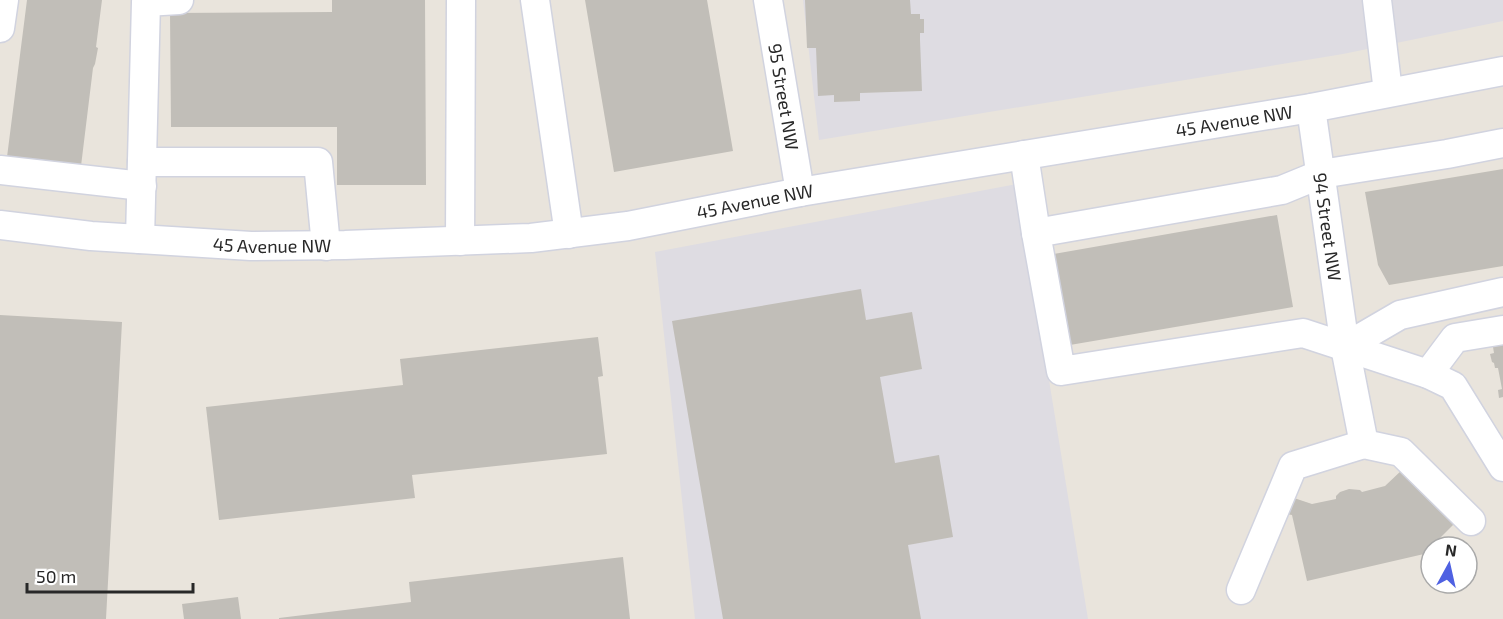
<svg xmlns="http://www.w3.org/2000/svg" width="1503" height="619" font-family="'Exo 2',sans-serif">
<rect width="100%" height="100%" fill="#e9e4dc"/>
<path fill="#dedce2" d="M803 0H1503V21L1343 54 819 140Z
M1017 184 1088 619H695L655 252Z"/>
<path fill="#c1beb8" d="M27 0H102L96 47 98 48 95 64 93 68 81 166 7 157Z
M332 0H425L426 185H337V127H171L170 13 332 12Z
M585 0H707L733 151 614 172Z
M805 0H910L911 14H920V19H924V33H920V40L922 91 860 93V101L834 102V95L818 96 816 48H807Z
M1503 169V266L1389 285 1378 265 1365 192Z
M1277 215 1293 307 1064 346 1048 255Z
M861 289 866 320 912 312 922 369 880 377 895 463 939 455 953 537 908 545 921 619H723L672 321Z
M0 315 122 322 106 619H0Z
M598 337 603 376 598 377 607 454 412 475 415 498 219 520 206 407 403 385 400 359Z
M1503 339V397L1499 398 1498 390 1502 389 1498 368H1495L1494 363 1492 362 1490 354 1494 353 1492 341Z
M1403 469 1455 523 1424 554 1307 581 1292 515 1286 514 1291 497 1312 504 1336 499V496L1340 492 1349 489 1360 490 1362 492 1385 486Z
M623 557 630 619H279V618L411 602 409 582Z
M238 597 241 619H184L182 604Z"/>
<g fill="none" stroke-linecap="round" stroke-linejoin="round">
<g stroke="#d1d3df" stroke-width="31">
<g id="minor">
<path d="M535 0 569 234"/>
<path id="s1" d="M768 0 800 192"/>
<path d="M1377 0 1388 92"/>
<path d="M0 28 4 0"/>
<path id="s2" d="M1311 108 1345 347 1364 444 1401 452 1471 521"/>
<path d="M1503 143 1447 154 1321 174 1282 190 1036 233 1061 371 1303 333 1428 374 1453 386 1503 467"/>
<path d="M1024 155 1036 233"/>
<path d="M142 162H318L326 246"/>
<path d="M0 170 142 186"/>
<path id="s3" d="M0 225 91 236 251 246 345 245 531 238 628 226 800 192 1311 108 1503 71"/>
<path d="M140 239 146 2 179 0"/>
<path d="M460 241 461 0"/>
<path d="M1345 347 1400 315 1503 292"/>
<path d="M1428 374 1455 338 1503 330"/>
<path d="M1241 590 1293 466 1364 444"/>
</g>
</g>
<use href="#minor" stroke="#fff" stroke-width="28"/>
</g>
<g text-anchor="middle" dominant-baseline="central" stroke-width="4.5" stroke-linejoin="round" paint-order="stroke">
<g font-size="18" fill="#282828" stroke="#fff">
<text stroke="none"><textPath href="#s1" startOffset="98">95 Street NW</textPath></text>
<text stroke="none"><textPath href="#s3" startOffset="1245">45 Avenue NW</textPath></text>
<text stroke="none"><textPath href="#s3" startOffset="759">45 Avenue NW</textPath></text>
<text stroke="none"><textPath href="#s2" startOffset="120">94 Street NW</textPath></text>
<text stroke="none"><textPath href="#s3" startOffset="273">45 Avenue NW</textPath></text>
</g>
</g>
<g transform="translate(1449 565) rotate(8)"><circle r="28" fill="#ffffff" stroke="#a9a9a9" stroke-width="1.5"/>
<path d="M0-4.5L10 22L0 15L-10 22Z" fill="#4f61e2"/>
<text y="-9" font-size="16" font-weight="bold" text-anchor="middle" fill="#282828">N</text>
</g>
<path d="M27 583v9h166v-9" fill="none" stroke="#282828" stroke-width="3"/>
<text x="36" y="583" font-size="18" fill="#282828" stroke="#ffffff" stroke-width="4.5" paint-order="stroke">50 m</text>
</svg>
